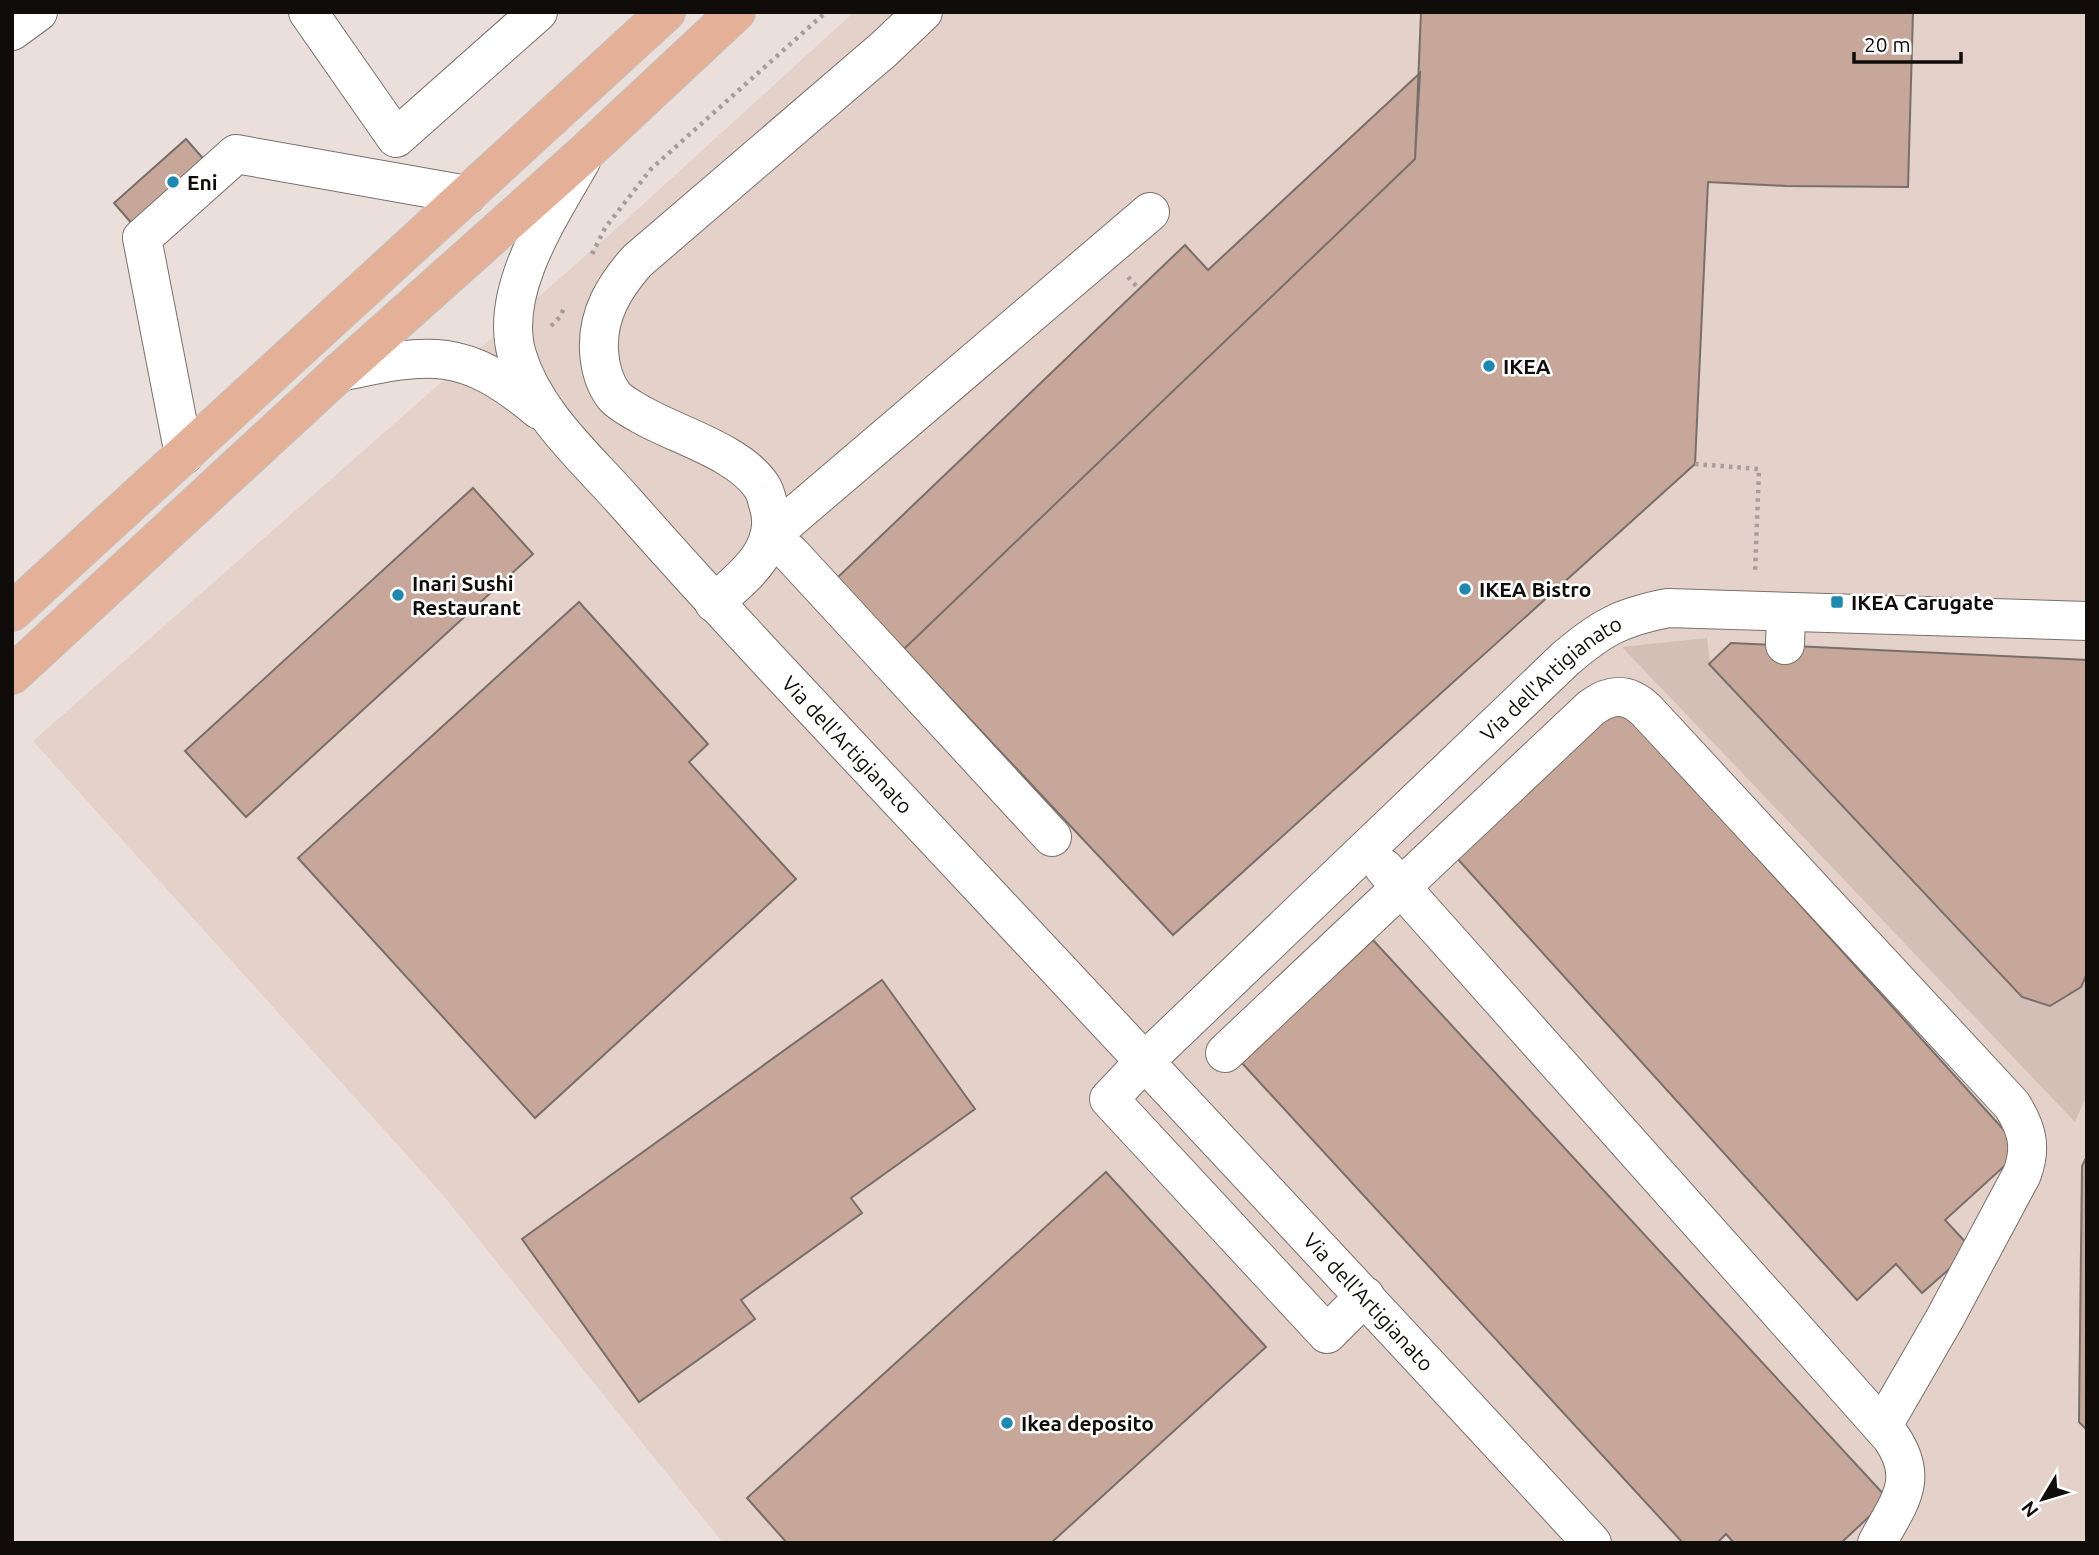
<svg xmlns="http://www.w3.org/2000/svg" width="2099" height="1555" font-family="Ubuntu,sans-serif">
<rect width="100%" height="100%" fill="#eadfda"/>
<path fill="#e4d1c9" d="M854 12H2087V1543H723L442 1194 33 741 616 229Z"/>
<path fill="#d4bfb6" d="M1707 638 1710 664 2022 997 2050 1006 2087 974V1094L2075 1122 1622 647Z"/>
<path fill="#c7a799" stroke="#786f6b" stroke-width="2" d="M1421 12H1913L1908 187 1786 186 1708 182 1695 464 1173 935 904 649 1415 159Z
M1420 73 1415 159 904 649 837 578 1185 245 1208 270Z
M186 139 207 163 134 226 114 203Z
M473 488 533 554 246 817 185 751Z
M579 602 708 744 689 762 796 879 535 1118 298 858Z
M1731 643 2087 660V974L2081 987 2050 1006 2022 997 1709 664Z
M1620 706 2022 1150 1945 1220 1972 1249 1922 1293 1896 1264 1857 1300 1455 856Z
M1373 940 1888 1499 1841 1543H1734L1726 1534 1717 1543H1683L1241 1062Z
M882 980 975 1109 851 1198 862 1213 741 1300 755 1319 639 1402 522 1239Z
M2087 1156V1430L2079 1422 2082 1166Z
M1106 1172 1266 1347 1051 1543H787L747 1498Z"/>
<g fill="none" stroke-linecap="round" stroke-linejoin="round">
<g stroke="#7a706c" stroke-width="40">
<g id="minor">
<path d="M308 12 396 138 538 12"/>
<path d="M12 31 38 12"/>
<path id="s1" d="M581 161C551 214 498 291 517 355 534 413 585 457 624 501 682 567 742 632 802 696 1066 978 1331 1259 1592 1543"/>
<path d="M340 372C431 352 464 347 539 410"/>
<path d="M184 455 142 238 236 154 467 195"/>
<path d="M714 603C742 578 781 550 769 507 767 501 766 493 762 487 740 452 676 435 640 414 632 409 621 404 614 396 604 383 600 367 599 351 597 315 614 287 637 261L884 49 923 12"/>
<path d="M1785 645 1786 612"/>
<path d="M1052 837 790 553 769 537 1150 212"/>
<path d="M1384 868 1891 1437C1921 1480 1898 1503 1877 1543"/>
<path d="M1225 1053 1591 708C1611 693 1628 693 1646 710L2012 1105C2027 1129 2032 1147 2022 1174L1945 1318 1882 1427"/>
<path id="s2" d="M1365 1296 1327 1334 1109 1099 1144 1062 1565 659C1601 628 1621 617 1668 608L2087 621"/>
</g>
</g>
<g stroke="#c1c0bf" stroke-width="40">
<path id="major" d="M12 612 666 12
M12 675 340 372 586 152 736 12"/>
</g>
<path stroke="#a69e9a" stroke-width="4.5" stroke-dasharray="3.5 5" stroke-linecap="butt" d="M592 254 605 228 651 169 826 12
M1128 277 1139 289
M551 326 560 317 564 308
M1695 464 1759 469 1755 573"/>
<use href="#minor" stroke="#fff" stroke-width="38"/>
<use href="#major" stroke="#e5b098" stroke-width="38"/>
</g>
<g fill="#1e88af" stroke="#fff" stroke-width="2.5">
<circle cx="173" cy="182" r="7"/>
<circle cx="1489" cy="366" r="7"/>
<circle cx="1465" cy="589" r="7"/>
<circle cx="398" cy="595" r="7"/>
<rect x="1830" y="595" width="14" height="14" rx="3.5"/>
<circle cx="1007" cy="1423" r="7"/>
</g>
<g text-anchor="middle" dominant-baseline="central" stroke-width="5" stroke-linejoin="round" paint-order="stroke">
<g font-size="21" font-weight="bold" fill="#0f0c0a" stroke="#fff" text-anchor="start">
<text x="187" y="182">Eni</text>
<text x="1503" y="366">IKEA</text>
<text x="412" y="583">Inari Sushi<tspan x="412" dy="24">Restaurant</tspan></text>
<text x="1479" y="589">IKEA Bistro</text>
<text x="1851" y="602">IKEA Carugate</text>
<text x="1021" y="1423">Ikea deposito</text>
</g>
<g font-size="21" fill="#0f0c0a" stroke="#fff">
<text stroke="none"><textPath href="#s2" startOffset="985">Via dell'Artigianato</textPath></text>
<text stroke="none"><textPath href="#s1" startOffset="723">Via dell'Artigianato</textPath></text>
<text stroke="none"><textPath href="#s1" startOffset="1486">Via dell'Artigianato</textPath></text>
</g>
</g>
<rect width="2099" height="1555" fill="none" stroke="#0f0c0a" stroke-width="28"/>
<g transform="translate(2043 1499) rotate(232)" stroke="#ffffff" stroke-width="5" paint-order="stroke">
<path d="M0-5L12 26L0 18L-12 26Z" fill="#0f0c0a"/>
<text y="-10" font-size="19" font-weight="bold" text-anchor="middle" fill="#0f0c0a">N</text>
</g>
<path d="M1854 52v10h107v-10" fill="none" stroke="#0f0c0a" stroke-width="3.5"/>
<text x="1864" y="52" font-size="21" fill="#0f0c0a" stroke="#ffffff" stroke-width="5" paint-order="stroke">20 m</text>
</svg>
